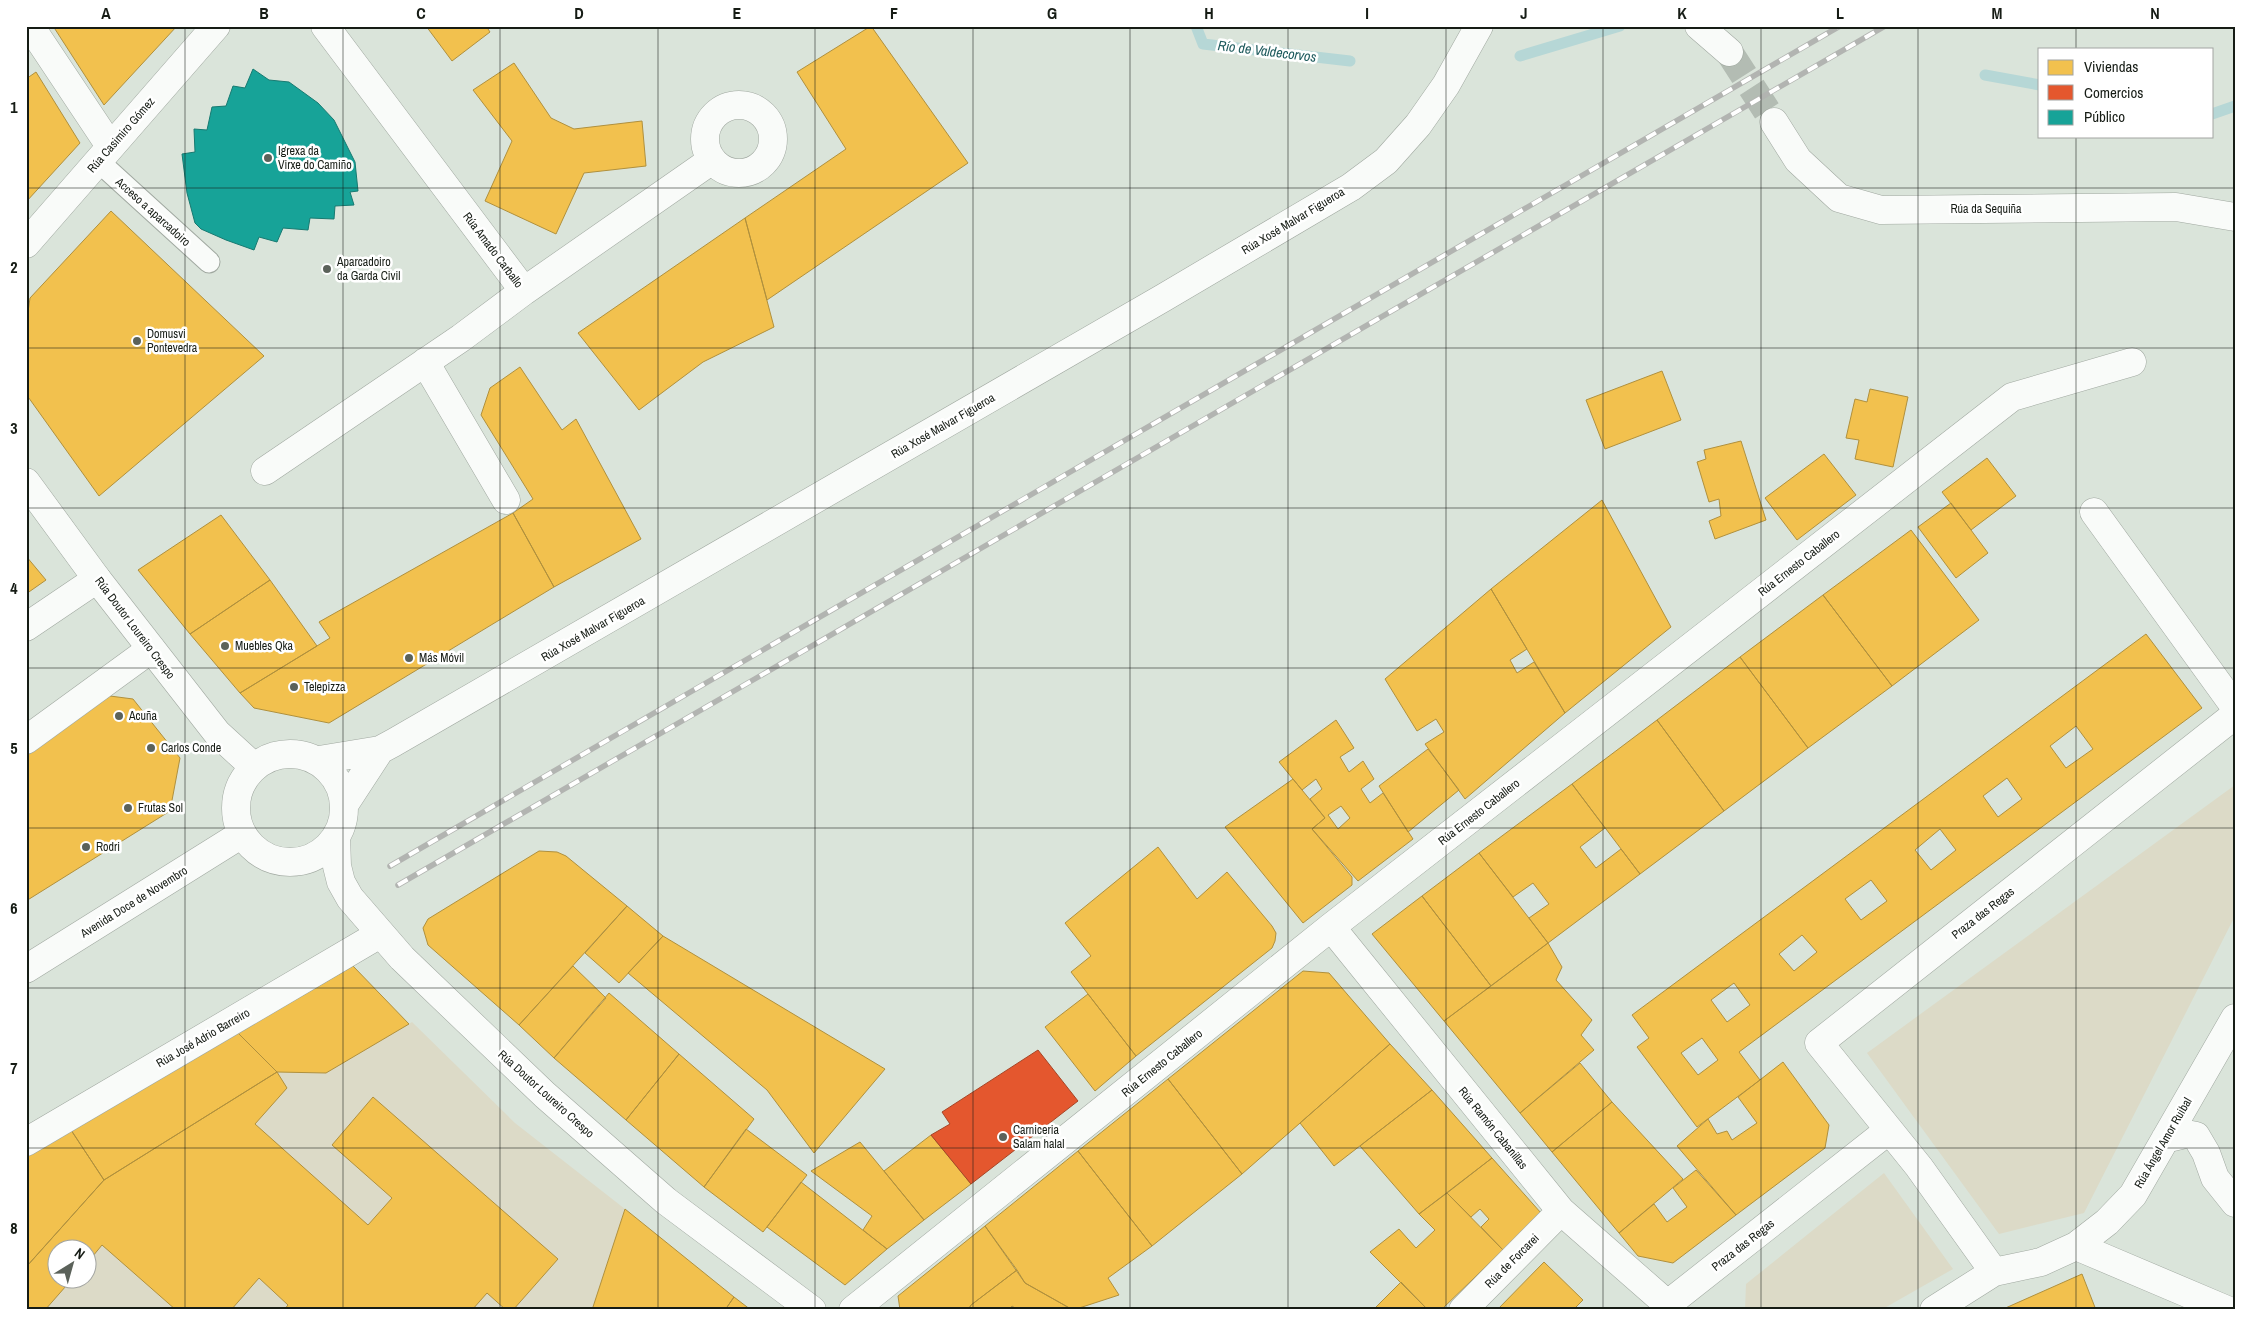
<svg xmlns="http://www.w3.org/2000/svg" width="2261" height="1336" font-family="'Archivo Narrow',sans-serif">
<rect width="100%" height="100%" fill="#dae4da"/>
<path fill="#dcdac7" fill-rule="evenodd" d="M2235 785V916L2084 1213 1999 1234 1867 1053Z
M412 1022 515 1123 625 1209 592 1310H26V1267L104 1180 277 1072 326 1073ZM58 1248H88V1278H58Z
M1884 1173 1953 1269 1881 1310H1745L1746 1284Z"/>
<path fill="#f2c14e" stroke="#b0903d" fill-rule="evenodd" d="M53 26H177L104 105Z
M426 26H486L490 32 452 61Z
M871 26 968 163 767 300 745 218 846 149 797 72Z
M514 63 551 118 574 129 642 121 646 166 584 173 556 234 485 201 512 141 473 90Z
M36 72 80 143 26 202V79Z
M111 211 264 356 99 496 26 394V326L30 298Z
M745 218 774 327 703 362 639 410 578 333Z
M520 367 562 430 576 419 641 539 554 587 513 513 533 499 481 415 490 388Z
M1662 371 1681 420 1605 449 1586 400Z
M1870 389 1908 397 1893 467 1855 459 1859 440 1846 438 1855 399 1867 402Z
M1741 441 1766 520 1715 539 1709 521 1721 516 1719 499 1709 502 1697 462 1706 459 1704 450Z
M1824 454 1856 495 1797 540 1765 498Z
M1987 458 2016 496 1971 530 1942 492Z
M1602 500 1671 627 1565 713 1491 589Z
M1951 503 1988 553 1956 578 1918 527Z
M513 513 554 587 329 723 254 708 240 693 330 638 319 622Z
M221 515 270 580 190 634 138 570Z
M1911 530 1979 620 1892 686 1823 595Z
M26 556 46 580 26 594Z
M270 580 317 646 240 693 190 634Z
M1491 589 1527 649 1510 660 1517 673 1534 662 1565 713 1465 799 1425 744 1444 732 1436 719 1417 731 1385 679Z
M1823 595 1892 686 1808 748 1740 657Z
M2146 634 2202 708 1739 1052 1760 1080 1697 1127 1637 1047 1649 1038 1632 1015ZM2076 726 2093 749 2066 768 2050 746ZM2007 778 2022 799 1998 817 1983 796ZM1940 829 1956 850 1931 870 1915 850ZM1871 880 1887 901 1861 920 1845 899ZM1802 935 1817 952 1794 971 1779 954ZM1734 983 1750 1005 1727 1022 1711 1000ZM1702 1038 1718 1060 1698 1075 1681 1053Z
M1740 657 1808 748 1724 811 1657 720Z
M110 696 133 699 180 758 170 811 26 901V754Z
M1336 720 1354 748 1340 757 1349 772 1363 761 1374 779 1361 789 1370 803 1383 793 1413 839 1358 881 1312 829 1325 818 1310 799 1322 789 1316 779 1302 790 1279 762ZM1341 806 1350 818 1338 829 1328 815Z
M1657 720 1724 811 1640 874 1572 784Z
M1428 749 1459 790 1408 832 1379 786Z
M1293 779 1325 818 1312 829 1352 877V885L1303 923 1225 827Z
M1572 784 1605 828 1580 847 1596 868 1621 849 1640 874 1548 943 1529 918 1549 904 1533 883 1513 897 1479 853Z
M1158 847 1197 899 1227 872 1272 926 1276 933 1275 941 1272 948 1136 1056 1071 972 1091 956 1065 923Z
M539 851 557 852 566 856 627 906 519 1025 428 945 423 928 428 919Z
M1479 853 1548 943 1491 986 1422 896Z
M1422 896 1491 986 1444 1021 1372 934Z
M627 906 663 936 619 983 585 953Z
M663 936 885 1069 814 1153 767 1090 628 973Z
M1548 943 1562 967 1556 980 1592 1020 1581 1035 1594 1050 1520 1113 1444 1021Z
M353 966 409 1024 326 1073 277 1072 238 1033Z
M573 966 606 998 554 1058 519 1025Z
M1303 971 1329 973 1390 1044 1242 1174 1168 1079Z
M609 993 679 1054 626 1120 554 1058Z
M1088 994 1136 1056 1095 1091 1045 1027Z
M238 1033 277 1072 104 1180 71 1130Z
M1390 1044 1432 1090 1334 1166 1300 1123Z
M679 1054 754 1119 704 1187 626 1120Z
M1783 1062 1829 1125 1825 1148 1736 1215 1677 1146 1708 1119 1717 1134 1727 1131 1732 1140 1757 1123 1738 1097Z
M1580 1063 1612 1102 1552 1152 1520 1113Z
M277 1072 287 1088 255 1124 368 1225 392 1198 332 1145 373 1097 558 1259 513 1310H506L487 1293 472 1310H284L288 1305 259 1278 231 1310H176L102 1245 88 1262V1248H58V1278H73L45 1310H26V1267L104 1180Z
M1168 1079 1242 1174 1152 1246 1078 1151Z
M1432 1090 1492 1158 1419 1214 1360 1146Z
M1612 1102 1683 1179 1619 1233 1552 1152Z
M746 1129 807 1175 763 1232 704 1187Z
M71 1130 104 1180 28 1265 26 1155Z
M931 1135 971 1184 924 1220 884 1171Z
M860 1142 924 1220 887 1249 863 1230 872 1216 811 1171Z
M1078 1151 1152 1246 1108 1278 1119 1295 1073 1310 1025 1283 985 1226Z
M1492 1158 1541 1213 1503 1250 1481 1227 1489 1219 1480 1209 1471 1217 1447 1193Z
M1696 1170 1736 1215 1673 1263 1638 1256 1619 1233 1654 1204 1667 1222 1687 1207 1673 1188Z
M801 1182 887 1249 845 1285 767 1227Z
M1447 1193 1503 1250 1441 1310H1428L1370 1252 1399 1229 1416 1248 1435 1230 1419 1214Z
M625 1209 734 1297 725 1310H592Z
M985 1226 1017 1270 971 1305 968 1310H900L898 1296Z
M1544 1262 1583 1300 1573 1310H1497Z
M1017 1270 1025 1283 1073 1310H1018L1012 1306 1009 1310H968L971 1305Z
M2082 1274 2096 1310H2001Z
M1401 1282 1428 1310H1373Z
M734 1297 751 1310H725Z"/>
<path fill="#e4572e" stroke="#a64526" d="M1038 1050 1078 1101 971 1184 931 1135 950 1124 942 1112Z"/>
<path fill="#17a398" stroke="#177a71" d="M253 69 269 80 289 82 318 103 334 120 355 162 358 191 350 192 354 205 335 206 334 219 310 218 308 230 283 228 277 242 259 237 254 250 226 240 201 229 195 223 187 193 182 154 195 152 194 129 207 130 212 107 226 106 233 86 245 88Z"/>
<g fill="none" stroke-linecap="round" stroke-linejoin="round">
<path stroke="#b6d7d6" stroke-width="11" d="M1196 26 1203 44 1350 61
M1520 56 1620 26
M1985 75 2040 85
M2212 114 2235 106"/>
<path stroke="#b3bcb3" stroke-width="28" stroke-dasharray="28 14" stroke-linecap="butt" d="M1729 52 1774 122"/>
<g stroke="#a0a8a0" stroke-width="23">
<path id="service" d="M98 161 209 262"/>
</g>
<g stroke="#a0a8a0" stroke-width="29">
<path id="pedestrian" d="M26 627 97 579
M26 740 151 649
M26 1142 380 934"/>
</g>
<g stroke="#a0a8a0" stroke-width="29">
<path id="minor" d="M30 26 110 146
M325 26 524 291 712 160
M1699 26 1729 52
M705 139a34 34 0 1 1 68 0a34 34 0 1 1-68 0Z
M1774 122 1798 160 1839 198 1881 210 2176 207 2235 217
M26 244 216 26
M425 362 506 500
M265 471 461 338 524 291
M26 482 97 579 217 733 253 766
M2094 512 2235 707
M1331 927 1561 1211 1674 1310
M2165 1139 2186 1134 2196 1136 2206 1153 2215 1178 2235 1203
M2076 1246 2227 1310
M1994 1272 1919 1167 1819 1043 2235 715
M1668 1304 1889 1130
M853 1310 1331 927 2012 397 2132 362
M1463 1310 1561 1211
M1934 1310 1994 1272 2041 1262 2076 1246 2107 1222 2133 1195 2235 1018"/>
</g>
<g stroke="#a0a8a0" stroke-width="29">
<path id="primary" d="M236 808a54 54 0 1 1 108 0a54 54 0 1 1-108 0Z
M319 760 380 750 393 743 1163 298 1351 187 1386 161 1418 125 1446 85 1479 26
M344 805 380 750
M336 836 337 866 341 882 350 898 402 958 545 1095 666 1201 812 1310
M26 969 242 834"/>
</g>
<use href="#service" stroke="#f9fbf9" stroke-width="21"/>
<use href="#pedestrian" stroke="#f9fbf9" stroke-width="28"/>
<use href="#minor" stroke="#f9fbf9" stroke-width="28"/>
<use href="#primary" stroke="#f9fbf9" stroke-width="28"/>
<g stroke="#b2b4b1" stroke-width="5.5">
<path id="rail" d="M390 866 1840 26
M398 885 1885 26"/>
</g>
<use href="#rail" stroke="#fff" stroke-width="4" stroke-dasharray="11" stroke-linecap="butt"/>
</g>
<path fill="none" stroke="#161c15" stroke-width="1" stroke-opacity="0.55" d="M185 26V1310M343 26V1310M500 26V1310M658 26V1310M815 26V1310M973 26V1310M1130 26V1310M1288 26V1310M1446 26V1310M1603 26V1310M1761 26V1310M1918 26V1310M2076 26V49M2076 136V1310M26 188H2235M26 348H2235M26 508H2235M26 668H2235M26 828H2235M26 988H2235M26 1148H2235"/>
<g fill="#5b625a" stroke="#fff" stroke-width="2">
<circle cx="268" cy="158" r="5"/>
<circle cx="327" cy="269" r="5"/>
<circle cx="137" cy="341" r="5"/>
<circle cx="225" cy="646" r="5"/>
<circle cx="409" cy="658" r="5"/>
<circle cx="294" cy="687" r="5"/>
<circle cx="119" cy="716" r="5"/>
<circle cx="151" cy="748" r="5"/>
<circle cx="128" cy="808" r="5"/>
<circle cx="86" cy="847" r="5"/>
<circle cx="1003" cy="1137" r="5"/>
</g>
<g text-anchor="middle" dominant-baseline="central" stroke-width="5" stroke-linejoin="round" paint-order="stroke">
<g font-size="12" fill="#161c15" stroke="#fff">
<text transform="translate(121 135) rotate(-49)">Rúa Casimiro Gómez</text>
<text x="1986" y="209">Rúa da Sequiña</text>
<text transform="translate(153 212) rotate(42)">Acceso a aparcadoiro</text>
<text transform="translate(1293 221) rotate(-31)">Rúa Xosé Malvar Figueroa</text>
<text transform="translate(493 250) rotate(53)">Rúa Amado Carballo</text>
<text transform="translate(943 426) rotate(-30)">Rúa Xosé Malvar Figueroa</text>
<text transform="translate(1799 563) rotate(-38)">Rúa Ernesto Caballero</text>
<text transform="translate(135 628) rotate(53)">Rúa Doutor Loureiro Crespo</text>
<text transform="translate(593 629) rotate(-30)">Rúa Xosé Malvar Figueroa</text>
<text transform="translate(1479 812) rotate(-38)">Rúa Ernesto Caballero</text>
<text transform="translate(134 902) rotate(-32)">Avenida Doce de Novembro</text>
<text transform="translate(1983 913) rotate(-38)">Praza das Regas</text>
<text transform="translate(203 1038) rotate(-30)">Rúa José Adrio Barreiro</text>
<text transform="translate(1162 1063) rotate(-39)">Rúa Ernesto Caballero</text>
<text transform="translate(546 1094) rotate(42)">Rúa Doutor Loureiro Crespo</text>
<text transform="translate(1493 1128) rotate(51)">Rúa Ramón Cabanillas</text>
<text transform="translate(2163 1143) rotate(-60)">Rúa Ángel Amor Ruibal</text>
<text transform="translate(1743 1245) rotate(-38)">Praza das Regas</text>
<text transform="translate(1512 1261) rotate(-45)">Rúa de Forcarei</text>
</g>
<g font-size="12" fill="#161c15" stroke="#fff" text-anchor="start">
<text x="278" y="151">Igrexa da<tspan x="278" dy="14">Virxe do Camiño</tspan></text>
<text x="337" y="262">Aparcadoiro<tspan x="337" dy="14">da Garda Civil</tspan></text>
<text x="147" y="334">Domusvi<tspan x="147" dy="14">Pontevedra</tspan></text>
<text x="235" y="646">Muebles Qka</text>
<text x="419" y="658">Más Móvil</text>
<text x="304" y="687">Telepizza</text>
<text x="129" y="716">Acuña</text>
<text x="161" y="748">Carlos Conde</text>
<text x="138" y="808">Frutas Sol</text>
<text x="96" y="847">Rodri</text>
<text x="1013" y="1130">Carniceria<tspan x="1013" dy="14">Salam halal</tspan></text>
</g>
<g font-size="14" font-style="italic" fill="#1f5b5e" stroke="#fff">
<text transform="translate(1267 51) rotate(7)">Río de Valdecorvos</text>
</g>
</g>
<rect width="2261" height="1336" fill="none" stroke="#ffffff" stroke-width="55"/>
<rect x="2038" y="48" width="175" height="90" fill="#ffffff" stroke="#a2a4a1"/>
<rect x="2048" y="60" width="25" height="15" fill="#f2c14e" stroke="#a2a4a1"/>
<text x="2084" y="72" font-size="15" fill="#161c15">Viviendas</text>
<rect x="2048" y="85" width="25" height="15" fill="#e4572e" stroke="#a2a4a1"/>
<text x="2084" y="98" font-size="15" fill="#161c15">Comercios</text>
<rect x="2048" y="110" width="25" height="15" fill="#17a398" stroke="#a2a4a1"/>
<text x="2084" y="122" font-size="15" fill="#161c15">Público</text>
<g transform="translate(72 1264) rotate(37)"><circle r="24" fill="#ffffff" stroke="#a2a4a1"/>
<path d="M0-4L9 19L0 12L-9 19Z" fill="#5b625a"/>
<text y="-8" font-size="14" font-weight="bold" text-anchor="middle" fill="#161c15">N</text>
</g>
<rect x="28" y="28" width="2206" height="1280" fill="none" stroke="#161c15" stroke-width="2"/>
<g font-size="16" text-anchor="middle" font-weight="bold" fill="#161c15">
<text x="106" y="19">A</text>
<text x="264" y="19">B</text>
<text x="421" y="19">C</text>
<text x="579" y="19">D</text>
<text x="737" y="19">E</text>
<text x="894" y="19">F</text>
<text x="1052" y="19">G</text>
<text x="1209" y="19">H</text>
<text x="1367" y="19">I</text>
<text x="1524" y="19">J</text>
<text x="1682" y="19">K</text>
<text x="1840" y="19">L</text>
<text x="1997" y="19">M</text>
<text x="2155" y="19">N</text>
<text x="14" y="113">1</text>
<text x="14" y="273">2</text>
<text x="14" y="434">3</text>
<text x="14" y="594">4</text>
<text x="14" y="754">5</text>
<text x="14" y="914">6</text>
<text x="14" y="1074">7</text>
<text x="14" y="1234">8</text>
</g>
</svg>
